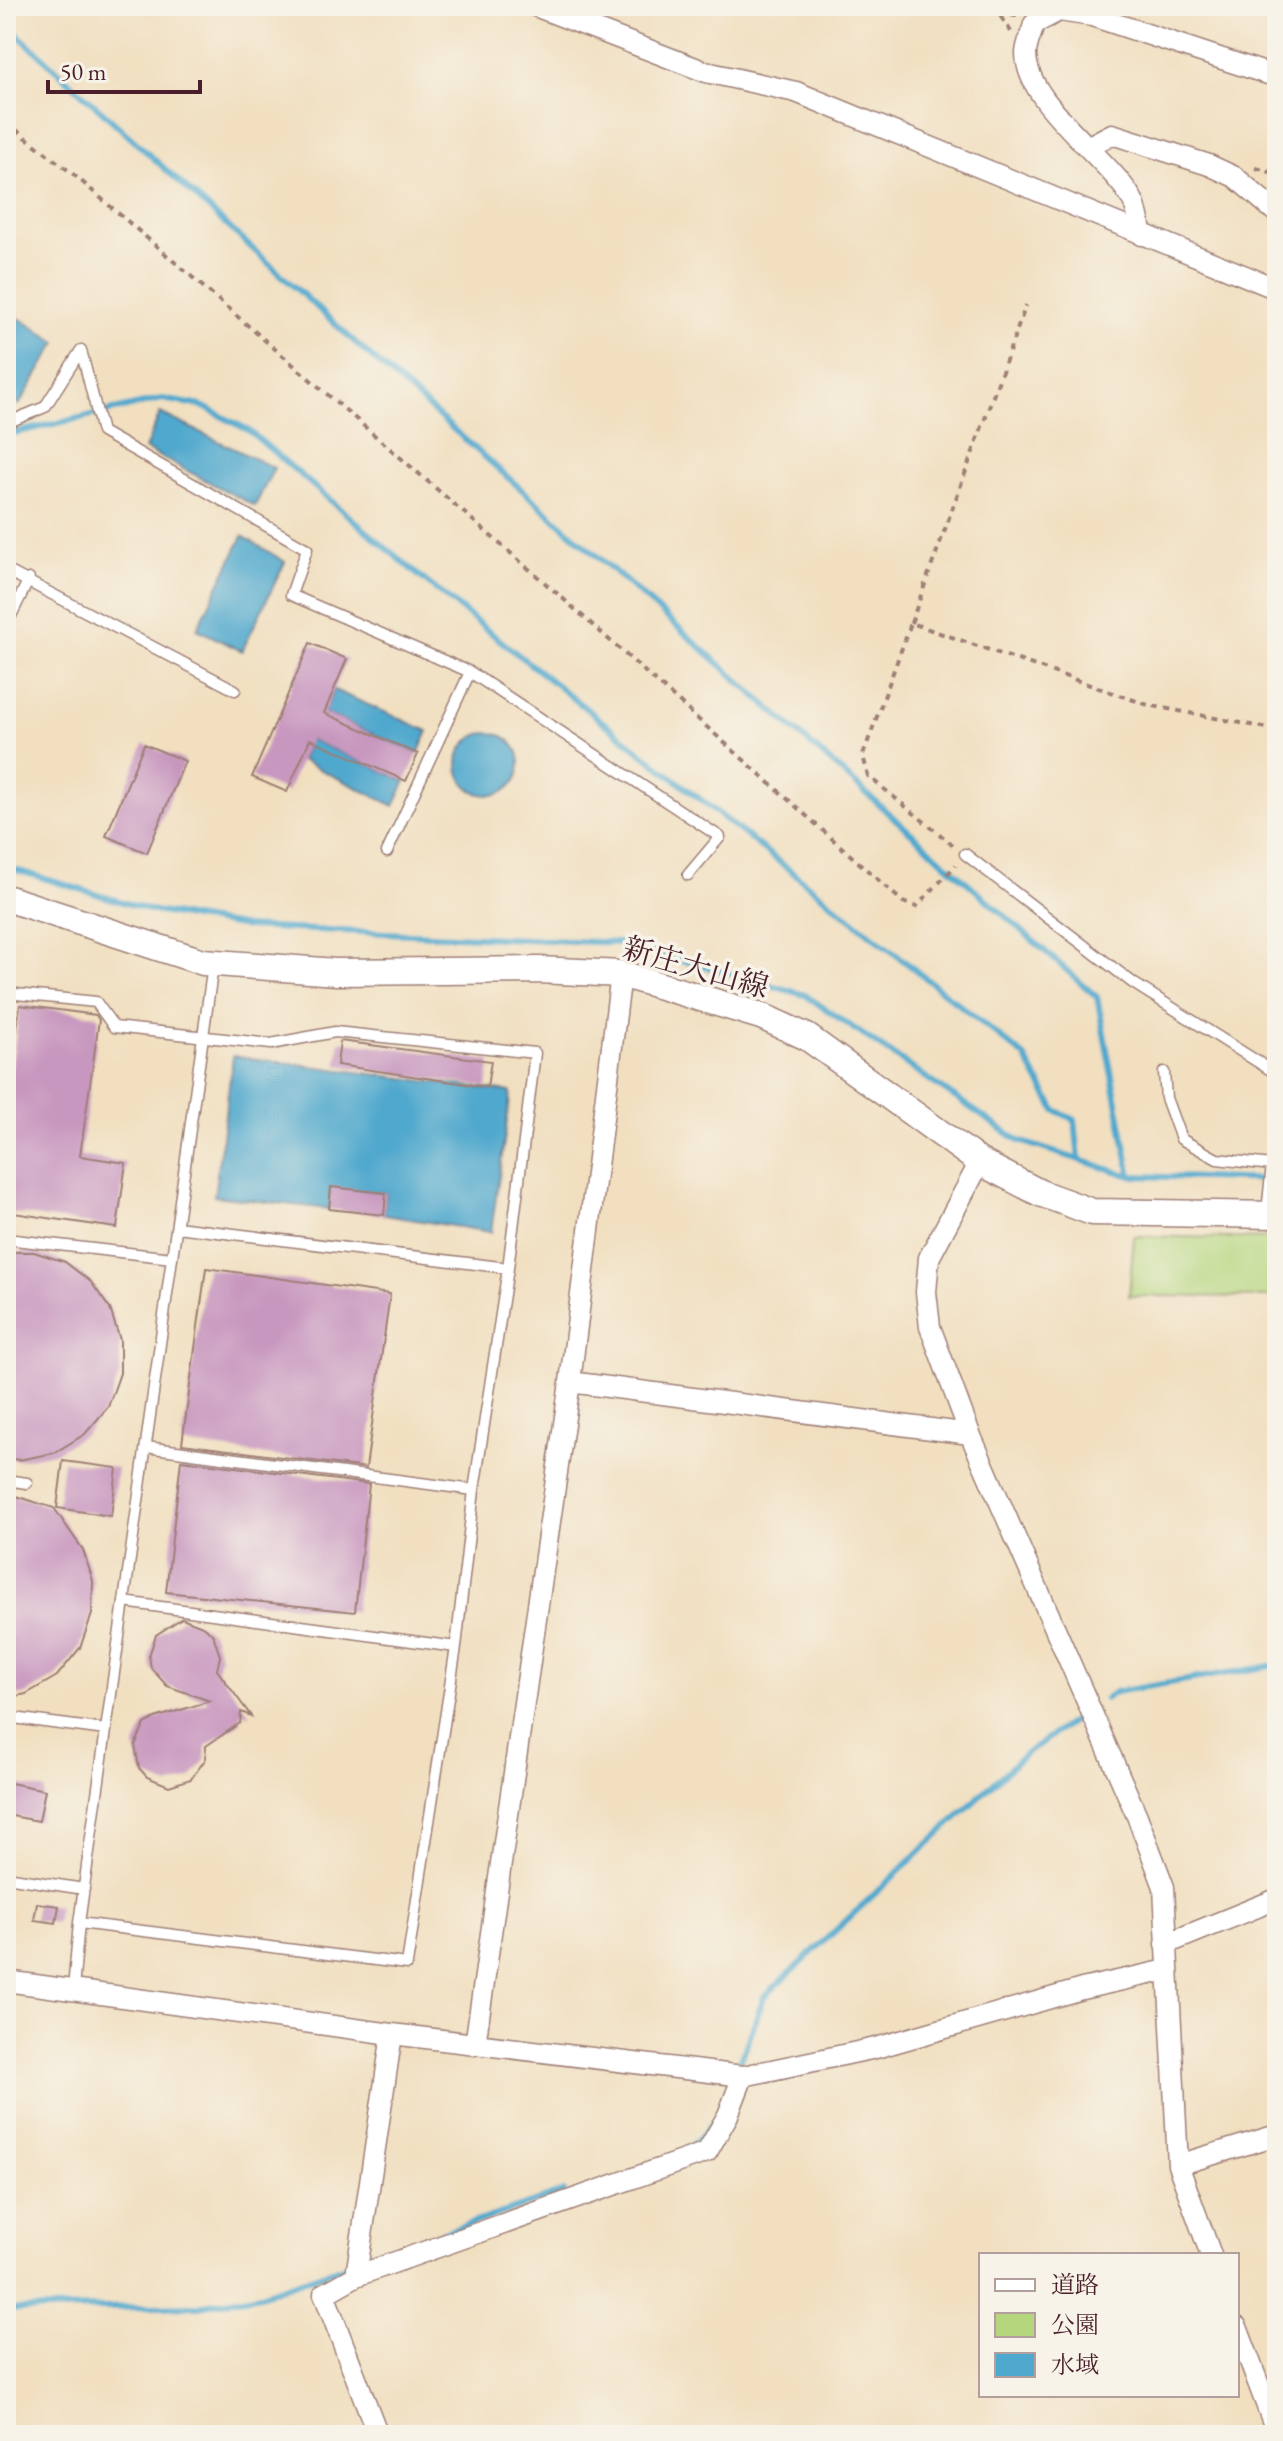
<svg xmlns="http://www.w3.org/2000/svg" width="1283" height="2441" font-family="'EB Garamond','Noto Serif JP',serif">
<rect width="100%" height="100%" fill="#f7f3e8"/>
<filter id="ink" filterUnits="userSpaceOnUse"><feTurbulence type="fractalNoise" baseFrequency=".0125" numOctaves="2"/><feDisplacementMap in="SourceGraphic" scale="16" xChannelSelector="R" yChannelSelector="G"/><feConvolveMatrix kernelMatrix="1 2 1 2 8 2 1 2 1" color-interpolation-filters="sRGB"/></filter>
<filter id="wash" filterUnits="userSpaceOnUse"><feTurbulence type="fractalNoise" baseFrequency=".006" numOctaves="4" result="noise"/><feDisplacementMap in="SourceGraphic" scale="32" xChannelSelector="R" yChannelSelector="G"/><feGaussianBlur stdDeviation="1.8" result="paint"/><feColorMatrix in="noise" values="0 0 0 0 0 0 0 0 0 0 0 0 0 0 0 0 0 1.4 0 .05"/><feComposite in="paint" operator="in"/></filter>
<g filter="url(#wash)">
<rect width="100%" height="100%" fill="#f1dfc0"/>
<path fill="#b6d67e" stroke="#807a54" stroke-width="2" d="M1134 1236 1277 1239V1297L1129 1296Z"/>
<path fill="#4fa8cd" stroke="#4c647c" stroke-width="2" d="M6 310 57 342 19 405 6 397Z
M160 413 274 468 255 506 145 449Z
M243 536 285 562 242 651 197 629Z
M334 690 428 731 418 754 324 713Z
M458 764a31 31 0 1 1 62 0a31 31 0 1 1-62 0Z
M310 739 406 781 394 806 301 760Z
M233 1056 511 1092 491 1232 384 1215 386 1193 331 1188 329 1209 214 1196Z"/>
<g fill="none" stroke-linecap="round" stroke-linejoin="round">
<path stroke="#4fa8cd" stroke-width="6" d="M6 24 368 354 1097 997 1131 1176
M6 435 162 399 202 406 248 430 419 576 1025 1057 1055 1110 1075 1120 1079 1159
M6 867 149 910 245 927 620 943 805 995 1019 1141 1131 1176 1277 1180
M1105 1699 1115 1692 1277 1665
M741 2060 764 1997 1025 1754 1077 1718
M688 2150 713 2123
M363 2260 564 2192
M6 2310 199 2306 260 2295 352 2264"/>
</g>
<g id="blocks">
<path fill="#c897bf" d="M310 643 347 659 324 713 418 754 406 781 310 739 287 792 252 777Z
M144 744 185 761 147 853 106 836Z
M20 1005 96 1015 99 1020 80 1156 126 1163 117 1228 6 1212V1106Z
M340 1041 491 1061 487 1087 337 1065Z
M331 1187 386 1193 384 1215 329 1209Z
M6 1252H34L65 1262 91 1282 110 1309 120 1340V1373L108 1407 85 1434 54 1453 19 1460 6 1458Z
M206 1268 390 1294 366 1468 182 1444Z
M181 1460 369 1484 355 1612 166 1592Z
M63 1461 117 1468 111 1516 57 1508Z
M6 1493 54 1508 83 1550 93 1581 92 1614 80 1648 57 1676 26 1694 6 1698Z
M182 1618 205 1627 213 1635 220 1656 217 1670 251 1716 241 1712 240 1723 206 1746 205 1760 191 1779 169 1786 147 1777 139 1768 135 1745 145 1724 155 1718 210 1701 167 1686 151 1668 149 1656 156 1635Z
M6 1782 45 1790 39 1821 6 1815Z
M37 1903 59 1906 56 1923 34 1920Z"/>
</g>
</g>
<g filter="url(#ink)">
<use href="#blocks" fill-opacity="0" stroke="#9e7f76" stroke-width="2"/>
<g fill="none" stroke-linecap="round" stroke-linejoin="round">
<g stroke="#9e7f76" stroke-width="13">
<path id="lane" d="M6 415 14 420 45 407 81 350 102 432 307 549 291 595 470 672 387 852
M6 570 235 690
M6 626 29 579
M470 672 720 837 688 875
M965 854 1133 983 1277 1074
M6 993 96 1002 114 1027 271 1044 335 1032 535 1053 508 1268 177 1227
M1164 1072 1166 1098 1181 1139 1217 1159 1272 1165 1267 1212
M6 1239 172 1258
M146 1447 474 1490 508 1268
M6 1480 27 1483
M124 1602 456 1647 474 1490
M6 1717 106 1730
M6 1877 84 1889
M79 1923 407 1964 456 1647
M73 1989 79 1923 213 965"/>
</g>
<g stroke="#9e7f76" stroke-width="23">
<path id="street" d="M535 6 706 72 796 92 1277 289
M1089 146 1112 134 1209 165 1235 177 1277 213
M1142 235C1139 224 1138 209 1132 199 1108 157 1026 103 1026 54 1026 45 1032 33 1034 24L1059 11 1092 16 1277 77
M980 1162 929 1258 926 1292 930 1327 970 1434 1137 1816 1164 1887 1178 2165 1211 2255
M570 1382 970 1434
M1166 1944 1277 1899
M6 1981 392 2034 743 2076 876 2048 1082 1989 1167 1970
M475 2045 570 1382 621 974
M1178 2165 1277 2135
M356 2276 707 2152 728 2115 743 2076
M1237 2327 1277 2433
M378 2435 324 2294 356 2276 392 2034"/>
</g>
<g stroke="#9e7f76" stroke-width="29">
<path id="secondary" d="M6 898 203 962 336 972 539 970 621 974 761 1016 807 1037 980 1162 1040 1193 1092 1212 1277 1215"/>
</g>
<path stroke="#9e7f76" stroke-width="4" stroke-dasharray="6 6" stroke-linecap="butt" d="M980 6 999 14 1012 33
M1012 6 1020 12
M999 14 1018 16
M6 122 73 174 559 595 903 902 916 907 956 865
M1256 168 1277 174
M911 623 1026 305
M953 845 868 776 863 755 911 623 1148 705 1277 730"/>
<use href="#lane" stroke="#fff" stroke-width="10"/>
<use href="#street" stroke="#fff" stroke-width="20"/>
<use href="#secondary" stroke="#fff" stroke-width="26"/>
</g>
</g>
<g text-anchor="middle" dominant-baseline="central" stroke-width="7" stroke-linejoin="round" paint-order="stroke">
<g font-size="30" fill="#4a1f2b" stroke="#f7f3e8">
<text transform="translate(696 967) rotate(16)">新庄大山線</text>
</g>
</g>
<rect width="1283" height="2441" fill="none" stroke="#f7f3e8" stroke-width="32"/>
<rect x="979" y="2253" width="260" height="144" fill="#f7f3e8" stroke="#b29e9c" stroke-width="2"/>
<rect x="995" y="2279" width="40" height="12" fill="#ffffff" stroke="#b29e9c" stroke-width="2"/>
<text x="1051" y="2293" font-size="24" fill="#4a1f2b">道路</text>
<rect x="995" y="2313" width="40" height="24" fill="#b6d67e" stroke="#b29e9c" stroke-width="2"/>
<text x="1051" y="2333" font-size="24" fill="#4a1f2b">公園</text>
<rect x="995" y="2353" width="40" height="24" fill="#4fa8cd" stroke="#b29e9c" stroke-width="2"/>
<text x="1051" y="2373" font-size="24" fill="#4a1f2b">水域</text>
<path d="M48 80v12h152v-12" fill="none" stroke="#4a1f2b" stroke-width="4"/>
<text x="60" y="80" font-size="24" fill="#4a1f2b" stroke="#f7f3e8" stroke-width="6" paint-order="stroke">50 m</text>
</svg>
